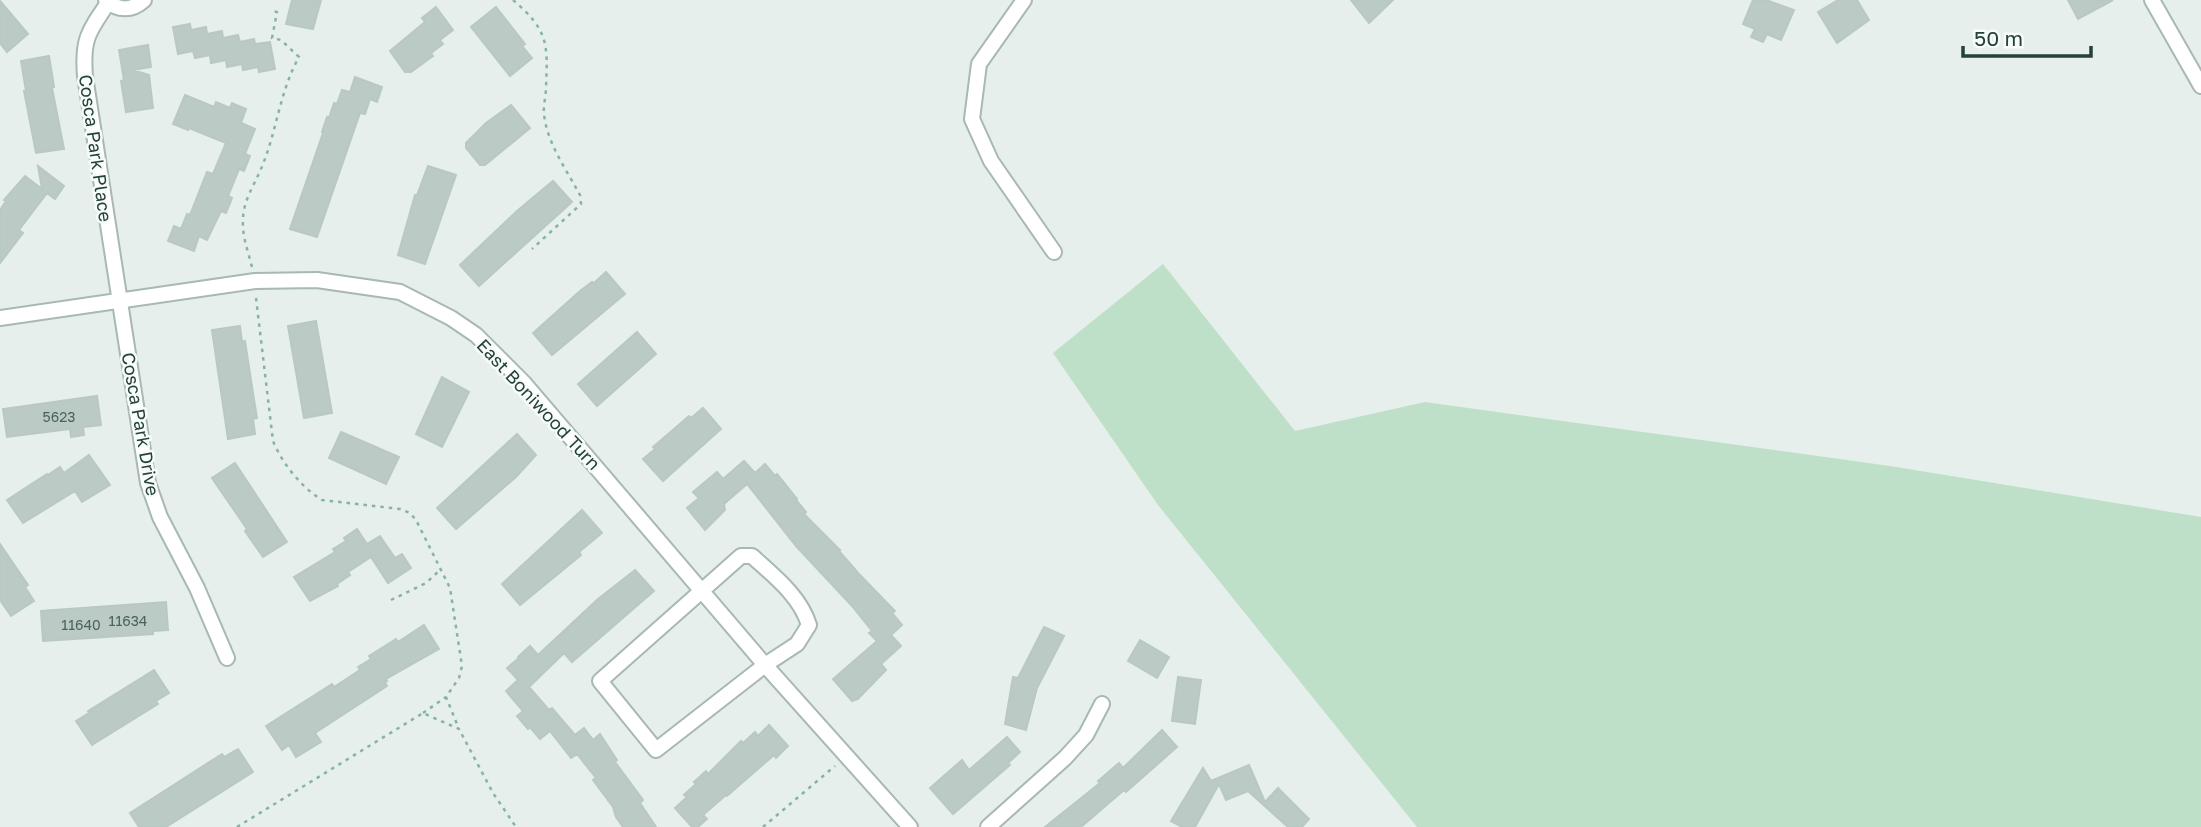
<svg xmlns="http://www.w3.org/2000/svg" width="2201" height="827" font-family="'Golos Text',sans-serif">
<rect width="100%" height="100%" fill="#e6efeb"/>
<path fill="#bfe0c8" d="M1163 264 1295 431 1425 402 1890 466 2201 517V827H1417L1158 505 1053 353Z"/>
<path fill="#bbcac4" stroke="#b8c9c2" stroke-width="2" d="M292 0H321L313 29 286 24Z
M1351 0H1393L1369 23Z
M1753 0H1766L1794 10 1781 40 1767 34 1763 42 1751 37 1755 29 1743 24Z
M1838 0H1857L1869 20 1837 43 1818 12Z
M2068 0H2113L2078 19Z
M0 1 28 34 7 52 0 43Z
M436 7 453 30 440 40 443 44 431 53 433 56 411 72H405L390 51 425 22 422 18Z
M496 7 525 44 522 46 532 58 510 76 471 27Z
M190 24 191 30 206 27 207 34 222 31 223 38 238 35 240 42 254 39 255 44 270 42 275 69 259 72 258 67 243 70 242 64 227 67 226 60 211 63 210 55 195 58 193 51 178 54 173 27Z
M148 45 151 67 133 70 149 75 153 108 126 112 121 81 124 80 119 50Z
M49 56 54 87 52 88 64 149 36 153 24 91H26L21 61Z
M355 77 382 87 377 102 370 99 365 114 360 113 317 237 290 229 323 133 322 132 327 117 329 118 334 103 337 104 342 90 350 92Z
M185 95 214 107 216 102 230 108 232 103 246 109 241 123 255 129 245 154 250 156 244 171 239 169 228 196 232 198 226 213 221 211 207 240 199 236 194 251 168 241 174 226 181 229 187 214 190 215 207 172 213 174 226 143 189 128 188 130 173 124Z
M511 105 530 128 485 165H480L466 148V143L486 123Z
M38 166 64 186 55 199 47 193 19 230 23 233 0 263V210L6 201 4 200 25 176 42 189Z
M428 166 456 175 425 264 398 255 415 195H417Z
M553 181 572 202 479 286 460 265 517 211Z
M606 272 625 294 552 355 533 333 580 291 592 282 594 283Z
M316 321 332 413 304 418 288 326Z
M240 326 242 342 245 341 252 387 257 418 253 419 255 434 228 439 212 330Z
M637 332 656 354 597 406 578 384Z
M442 377 469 392 442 447 416 434Z
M97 396 101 425 83 427 84 435 71 437 70 429 7 437 3 409Z
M703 408 721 429 663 481 643 459 655 449 653 447 689 416 691 418Z
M341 432 399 457 386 484 329 458Z
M517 434 536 455 516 477 456 529 437 508Z
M89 455 110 485 82 502 75 491 23 523 7 500 47 474 48 475 60 467 64 473Z
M744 461 755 473 765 464 775 476 777 474 797 499 796 500 806 512 804 514 840 550 839 551 859 574 895 611 892 613 902 625 891 635 901 646 881 664 886 670 858 699 852 701 833 679 877 641 869 633 872 631 852 606 796 546 755 494 747 484 724 504 725 510 705 530 687 508 699 498 693 492 717 472 723 479Z
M235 463 287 542 263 557 245 531 247 529 212 478Z
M582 510 602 533 579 552 581 555 520 605 502 584Z
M357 529 367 544 380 536 395 558 402 554 411 568 388 583 371 557 348 572 350 575 337 584 338 586 310 601 294 577 335 552 333 549 346 541 344 538Z
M0 544 28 585 25 587 34 601 11 616 0 600Z
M635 570 654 591 572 662 564 653 529 687 549 710 552 708 575 735 584 728 593 740 600 734 617 760 615 762 643 800 640 803 656 827H623L616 817 613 807 593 780 596 778 577 754 571 758 550 731 540 739 530 727 528 729 517 716 523 711 506 691 518 680 507 668 519 658 518 657 530 646 538 655 598 599Z
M166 602 168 630 153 631V634L43 641 41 611Z
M424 625 439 649 386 679 387 681 385 682 387 686 315 733 321 742 296 757 289 745 282 750 266 726 332 684 334 687 360 670 358 667 371 659 369 656 396 639 398 642Z
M1044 627 1064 636 1037 688 1026 730 1005 724 1013 677 1018 678Z
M1140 640 1169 657 1157 678 1128 661Z
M154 670 169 693 156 701 158 704 92 745 76 721 89 713 88 711Z
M1178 677 1201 680 1195 724 1172 721Z
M769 725 788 746 776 758 774 755 727 796 726 795 703 815 707 819 698 827H692L675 808 687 797 684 795 696 784 694 782 706 771 708 774 741 741 743 743 755 732 758 736Z
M1162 730 1177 747 1126 792 1124 790 1081 827H1045L1100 783 1098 781 1119 763 1123 768Z
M1007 737 1020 752 1008 763 1010 765 953 814 930 788 962 760 969 770Z
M238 749 253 772 166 827H139L130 813 222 754 224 757Z
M1249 765 1265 802 1278 788 1309 819 1302 827H1288L1248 791 1226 800 1219 784 1195 827H1182L1171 821 1203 768 1211 781Z"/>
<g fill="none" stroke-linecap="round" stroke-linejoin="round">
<g stroke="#a8b8b2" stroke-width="18">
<path id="street" d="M106 0C118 11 132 11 144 0
M1024 0 979 64 972 119 991 161 1054 252
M2152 0 2201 86
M108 3C88 32 82 40 85 76L148 483 160 517 197 588 227 658
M0 318 255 281 317 280 400 292 451 318 476 335 524 383 765 665 910 827
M741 556H752C774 576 800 596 809 625L797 644 765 665 656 750 600 681Z
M988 827 1065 758 1086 735 1102 704"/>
</g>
<path stroke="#86b3a5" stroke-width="2.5" stroke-dasharray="3.5 5" stroke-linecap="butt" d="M513 0C548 30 548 43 546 87 546 96 543 106 544 114 547 143 566 169 580 195L581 204 532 249
M252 267C248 251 242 236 243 220 243 199 256 183 263 164 277 129 280 91 299 57L281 40 272 38 277 12 272 11
M256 298 273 441C282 463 301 487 322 500L400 509 410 513 416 520 450 588 462 666 459 678 446 697 459 729
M391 600 426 583 441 569
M423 713 446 697
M237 827 423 713 459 729 493 793 516 827
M763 827 835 766"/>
<use href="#street" stroke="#fff" stroke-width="14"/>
</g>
<g text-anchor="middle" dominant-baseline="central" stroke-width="5" stroke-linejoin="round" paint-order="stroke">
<g font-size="14" fill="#4a645c">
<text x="59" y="416">5623</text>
<text x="128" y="620">11634</text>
<text x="81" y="624">11640</text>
</g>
<g font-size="18" fill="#24423a" stroke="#f7fbf9">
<text transform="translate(96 148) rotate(82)">Cosca Park Place</text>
<text transform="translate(539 404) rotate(47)">East Boniwood Turn</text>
<text transform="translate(141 424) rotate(80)">Cosca Park Drive</text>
</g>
</g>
<path d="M1963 46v10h128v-10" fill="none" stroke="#24423a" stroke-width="3.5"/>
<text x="1974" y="46" font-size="21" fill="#24423a" stroke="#f7fbf9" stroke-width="5" paint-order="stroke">50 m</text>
</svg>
